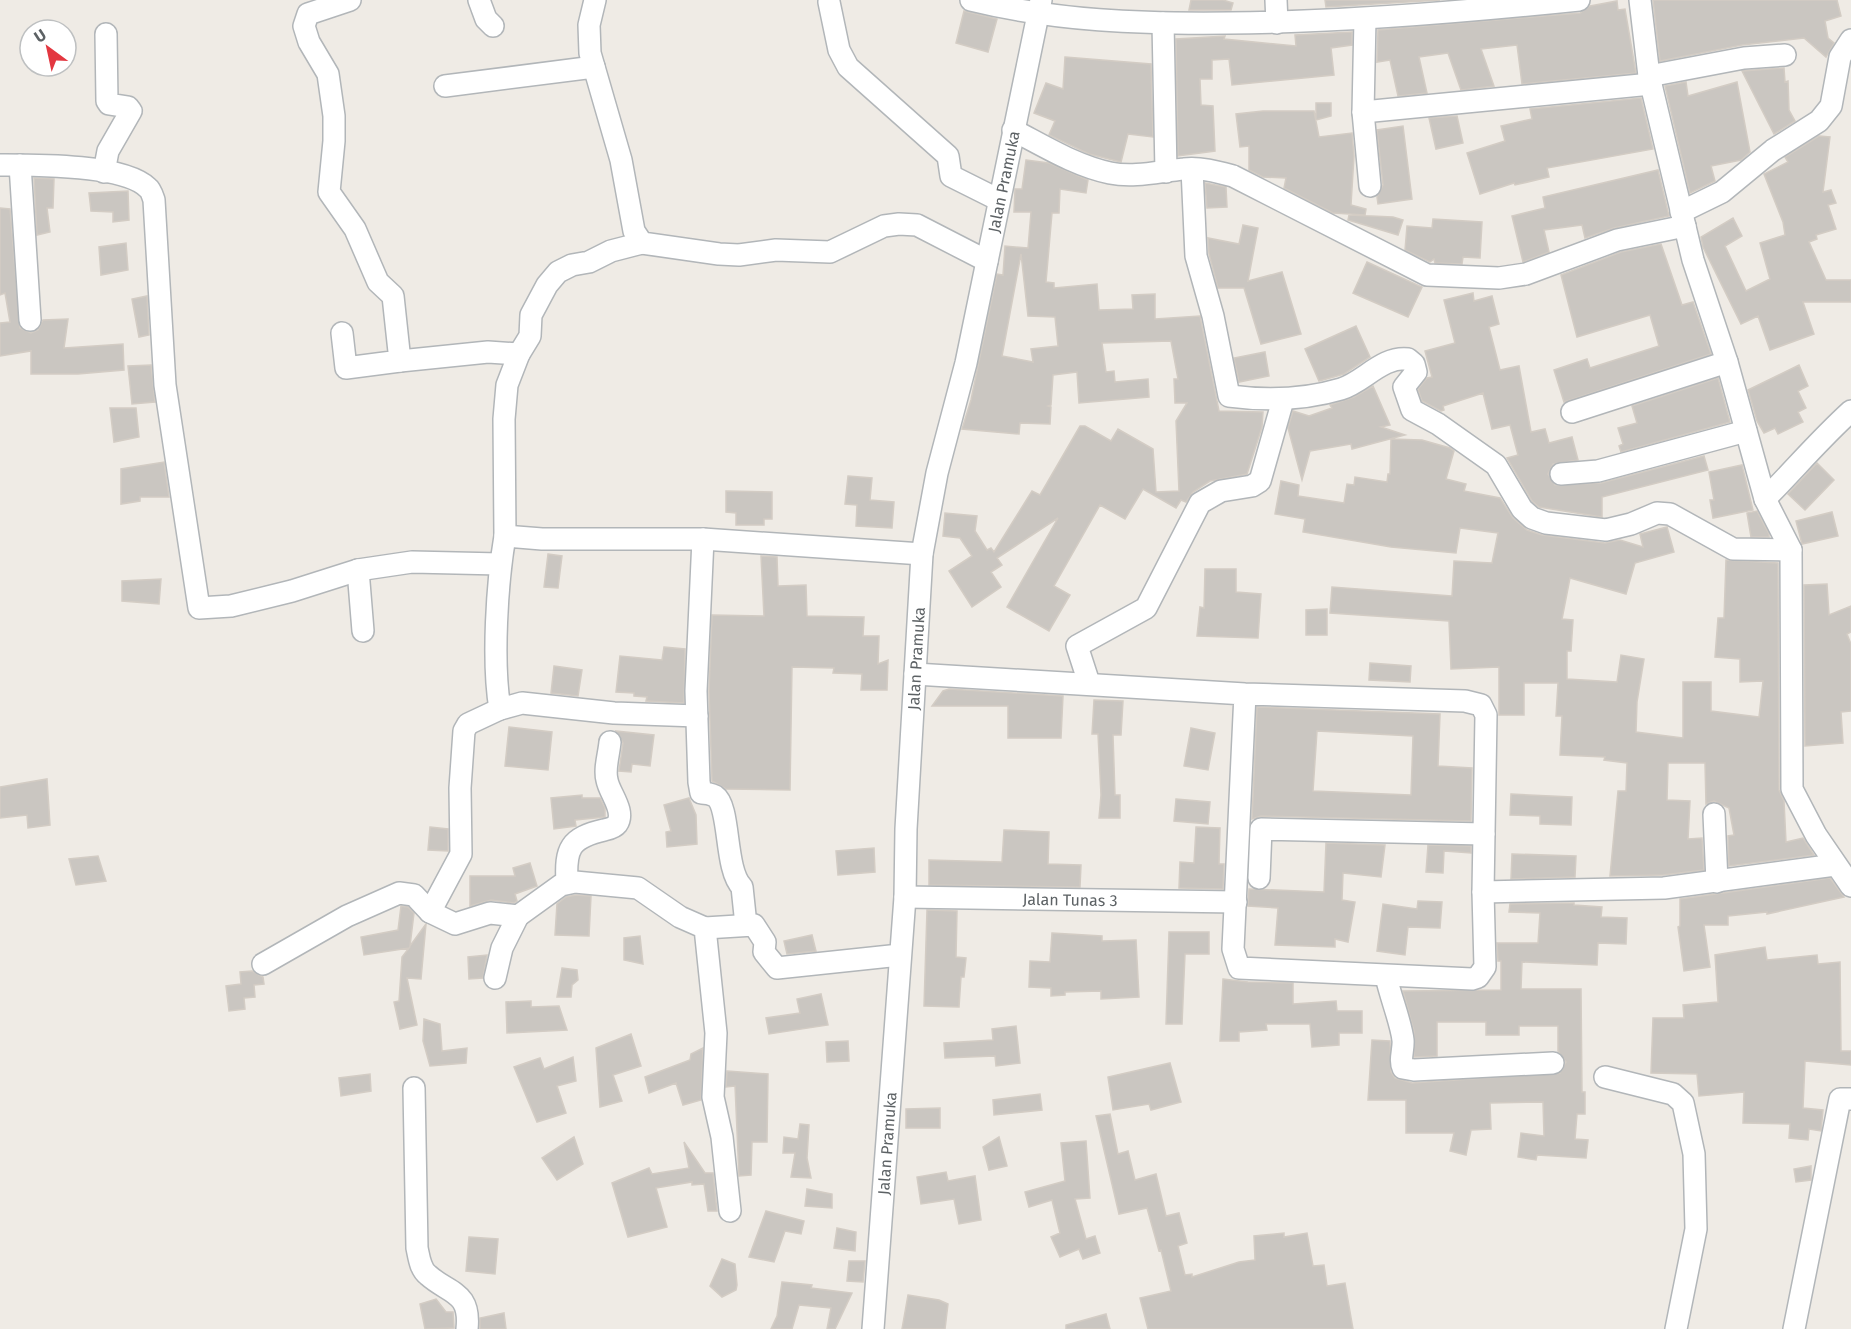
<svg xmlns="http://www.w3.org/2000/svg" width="1851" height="1329" font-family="'Fira Sans',sans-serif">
<rect width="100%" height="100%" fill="#efebe5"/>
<path fill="#cac6c1" stroke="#d3ccc4" stroke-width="1.5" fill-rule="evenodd" d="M1191 0H1223L1233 3 1231 10H1189Z
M1325 0H1440L1326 7Z
M1653 0H1837L1841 16 1825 21 1828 38 1834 43 1826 57 1804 38 1742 45 1660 61Z
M1617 1 1618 10 1625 9 1636 73 1522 84 1517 45 1481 49 1494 86 1461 90 1448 53 1419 57 1427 93 1398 96 1390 60 1377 62 1378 30 1580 13 1590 6Z
M964 11 997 19 988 52 956 43Z
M1352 32V45L1331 48 1334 75 1232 85 1229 59 1212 60V79H1200L1201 105 1213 106 1215 151 1178 156 1176 39 1225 36 1224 39 1296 46 1295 35Z
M1065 57 1151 64 1153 137 1128 134 1121 162 1089 154 1049 135 1055 121 1034 113 1046 83 1063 89Z
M1784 68 1785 82 1788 81 1789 110 1795 121 1774 134 1742 71Z
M1686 82 1688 96 1737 82 1750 152 1741 160 1711 166 1715 181 1690 193 1665 86Z
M1641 98 1653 149 1547 168 1549 177 1515 185 1514 183 1480 194 1467 153 1505 141 1501 126 1532 119 1530 109Z
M1316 103H1331V116L1316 120Z
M1263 111H1314L1319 137 1352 133 1354 156 1351 205 1366 209 1365 215 1333 213 1284 188 1286 178 1263 177 1249 170V146L1240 147 1236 114Z
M1457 116 1463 143 1436 149 1429 118Z
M1403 126 1412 199 1378 204 1377 197 1383 185 1377 130Z
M1819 136 1830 137 1823 192 1831 190 1836 203 1828 205 1836 229 1816 235 1817 239 1809 242 1826 280H1851V302H1803L1814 334 1770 350 1758 316 1741 324 1703 247 1701 237 1733 218 1742 236 1725 246 1746 291 1770 279 1760 243 1785 235 1783 222 1764 174 1788 162 1785 157Z
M1026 160 1049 163 1088 180 1086 193 1060 189 1059 213H1052L1046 282 1054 283V288L1097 284 1099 310 1133 309 1132 295 1155 294V319L1200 316 1219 411 1263 412 1262 427 1247 474 1210 481 1193 492 1186 502 1181 500 1176 508 1143 489 1125 519 1100 505 1054 586 1070 595 1049 631 1007 607 1058 518 997 558 1002 565 991 572 1001 587 972 607 949 571 972 556 960 538 943 536 945 513 977 516 975 531 987 550 991 548 994 552 1032 491 1040 495 1080 426H1085L1111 441 1118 429 1153 449 1156 492 1179 491 1176 421 1187 403H1175L1174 379H1178L1171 341 1102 343 1106 372 1114 371 1115 382 1148 379 1149 397 1079 403 1077 372 1053 375 1051 405 1048 406 1051 407 1050 424 1020 423 1019 434 962 429 971 400 997 274 1003 275 1005 246 1028 248 1031 212H1014L1015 189H1022ZM1021 254 1028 316 1055 317 1058 346 1031 349 1033 362 1002 356Z
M1658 170 1669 216 1614 228 1585 238 1582 225 1544 230 1549 252 1523 262 1512 216 1545 208 1543 197Z
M34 178 54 179 53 208H47L50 232 37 235Z
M1205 183 1226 187 1227 207 1207 208Z
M128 191 129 220 113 222V212L91 211 89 193Z
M0 208 10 209 20 328 31 333 38 330 43 320 68 319 64 348 123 344 124 370 78 374H31V351L0 356V323L10 322 5 293 0 295Z
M1349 215 1393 217 1403 220 1398 235 1348 220Z
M1433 219 1482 222 1480 258 1463 257 1462 264 1435 263 1434 259 1430 262 1405 250 1407 226 1432 228Z
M1243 225 1258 228 1248 281 1282 272 1301 334 1261 344 1244 288H1218L1209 254 1208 238 1239 244Z
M126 243 128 270 101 275 99 247Z
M1661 244 1682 305 1693 302 1711 354 1564 402 1554 370 1587 359 1590 368 1659 346 1650 315 1577 337 1561 275 1621 252Z
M1367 262 1422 287 1408 317 1353 293Z
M1473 293 1474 301 1492 296 1499 324 1489 327 1500 370 1519 366 1531 432 1545 429 1549 443 1572 437 1578 460 1553 464 1548 474 1555 485 1601 483 1704 456 1708 470 1602 497V517L1539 507 1532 501 1507 458 1518 455 1510 425 1492 429 1483 393 1443 406 1444 410 1441 411 1422 401 1418 389 1427 378 1432 377 1425 351 1455 343 1444 300Z
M147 296 149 335 139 337 132 299Z
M1356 326 1370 357 1344 374 1319 381 1305 349Z
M1265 352 1269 376 1239 382 1234 358Z
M151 365 155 402 132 404 128 366Z
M1799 365 1808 386 1798 391 1806 408 1798 412 1803 422 1778 434 1775 428 1764 433 1757 421 1748 390Z
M1718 378 1730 422 1621 452 1619 446 1623 444 1618 428 1637 423 1632 406Z
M1373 386 1390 425 1381 427 1405 435 1352 449 1351 444 1310 451 1302 480 1288 428 1293 411 1309 416 1332 408 1330 405 1354 397Z
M110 408H136L139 437 114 442Z
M1391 439 1422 440 1450 448 1454 451 1446 479 1466 484 1464 491 1500 498 1513 518 1527 530 1542 535 1605 543 1620 540 1643 547 1640 534 1667 527 1674 552 1635 563 1626 594 1570 578 1562 619 1573 620 1571 651H1567V679L1617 682 1621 655 1644 659 1637 702 1636 732 1683 738V682H1711V711L1759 717 1763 681 1740 682V659L1715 657 1718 618H1724L1726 560 1778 563 1779 790 1784 801 1786 842 1803 838 1814 855 1729 866 1728 836 1734 835 1729 808 1714 801 1706 804 1705 763H1668L1667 800 1690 801 1688 839 1702 838 1704 870 1663 875 1610 876 1618 791H1626L1627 763 1604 760 1605 757 1560 755 1562 716H1556L1558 683H1524V715H1499V667L1451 669 1449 621 1330 613 1332 587 1452 596 1454 561 1492 563 1498 533 1460 528 1456 553 1391 547 1303 532 1305 519 1275 514 1281 481 1299 485 1298 496 1344 503 1347 484 1354 485 1355 477 1387 482 1388 474H1390Z
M164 462 169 497H140V501L121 504V469Z
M1817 463 1834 480 1805 510 1788 494Z
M1742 465 1753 510 1713 518 1710 500H1714L1709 472Z
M848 476 872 478 870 500 894 502 892 528 856 526 857 505 845 504Z
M726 491 772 492V519H764V525H736V513L726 512Z
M1757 511 1769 534V537H1751L1747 513Z
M1832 512 1838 536 1802 544 1796 521Z
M548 554 562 556 558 588 544 587Z
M761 556 777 557 778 586 806 585 807 616 864 617 863 636H879L878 664 888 660 887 690H861L862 674 833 673 834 668 792 667 790 790 726 789 712 781 709 691 712 615 764 616Z
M1205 569H1236V592L1261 594 1258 638 1197 636 1200 607 1204 608Z
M161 579 159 604 122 601V581Z
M1827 584 1829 615 1851 606V632L1847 634 1851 644V711L1841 712 1843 743 1805 746 1804 585Z
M1327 609V635H1306V610Z
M664 647 685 649 684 703 646 701 647 697 634 696V693L616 692 620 656 662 660Z
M1370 663 1411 666 1410 682 1369 680Z
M554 666 582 670 578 696 551 693Z
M949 689 1063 696 1061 738H1008V706H932L943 691Z
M1094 700 1123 701 1121 735H1113L1115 795H1120V818H1099L1101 795 1098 734H1092Z
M1257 707 1440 714 1438 766 1472 768 1471 821 1261 816 1252 819ZM1317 731 1413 736 1411 795 1313 791Z
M509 727 552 732 548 770 505 766Z
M1191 728 1215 733 1208 770 1184 766Z
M616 731 654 735 650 766 632 764 631 772 619 771 623 743Z
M47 779 50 825 28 828 27 815 0 818V787Z
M1511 794 1572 797 1571 825 1540 824V816L1510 815Z
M582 795V798H600L605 808V817L575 820 576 826 554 829 551 798Z
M689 798 696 815 697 844 667 847 666 832 671 831 664 805Z
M1176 799 1210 802 1208 824 1174 821Z
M430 827 448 829V851L428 850Z
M1196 827 1220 828 1219 864H1224L1223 889 1179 888 1180 862 1194 863Z
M1004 830 1049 832 1048 864 1081 865 1080 887 929 885V860L1002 862Z
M1326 843 1385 845 1381 877 1343 873 1342 900 1355 902 1348 942 1335 939V947L1275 945 1278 908 1248 906 1249 889 1324 892Z
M1428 845 1471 846V853L1444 851 1443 873 1426 872Z
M874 848 875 872 838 875 836 851Z
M1512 854 1576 856 1575 877 1511 879Z
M98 856 106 881 76 885 69 859Z
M530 863 537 886 515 894 517 901 514 903 491 900 470 906V876H515L513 868Z
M1830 878 1844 897 1767 914V912L1728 916V925H1704L1710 967 1684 971 1678 927 1680 926V899Z
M576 895 591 896 589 936 555 935 557 904 566 897Z
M1418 901 1442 902 1440 928 1408 927 1405 955 1377 951 1383 904 1417 909Z
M1574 903V905L1602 907 1601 917 1627 918 1626 944 1598 943 1597 965 1522 962 1521 989H1581L1582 1092H1585V1114H1577L1575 1139 1588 1140 1586 1158 1537 1155 1536 1160 1518 1157 1521 1133 1544 1136 1543 1102 1490 1103 1491 1129 1471 1130 1466 1155 1450 1151 1454 1133H1406V1100H1368L1372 1040 1390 1041 1391 1072 1395 1078 1412 1083 1560 1073 1566 1062 1558 1051V1026H1519V1035H1486V1022H1437V1056L1414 1057V1031L1403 991 1501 990V961H1498L1497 943H1538L1540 913 1509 912 1510 904Z
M401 906 408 907 414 913 410 946 426 924 421 979 407 978 417 1025 400 1029 394 1002 399 1001 402 957 409 948 364 955 361 937 398 930Z
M927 910 957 911 956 957 966 958 964 977H961L959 1007 924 1006Z
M1169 932H1209V954H1185L1182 1024H1166Z
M1052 933 1102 936V941L1136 940 1139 997 1101 999V991L1065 992V995L1051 996V988L1029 987 1030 961 1050 962Z
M812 935 816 951 787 954 784 941Z
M640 936 643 964 624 960V938Z
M1765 947 1767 960 1817 955 1818 964 1840 962 1841 1051H1851V1065L1805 1061 1803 1108 1823 1110 1821 1131 1809 1129 1808 1140 1789 1138 1790 1124 1743 1123 1744 1092 1699 1096 1697 1074 1651 1073 1653 1018H1684L1683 1005 1718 1002 1715 955Z
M487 955 483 978 469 979 468 957Z
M562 968 577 970 578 980 572 985 571 997H557Z
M252 971 263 977 264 984 254 985 255 997 244 998 245 1009 229 1011 226 986 241 984 240 972Z
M1223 979 1248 982 1293 983V1004L1336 1001 1337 1011H1362V1033H1339V1045L1312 1047 1310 1024H1266L1267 1030 1239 1032V1041H1220Z
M821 994 828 1025 769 1034 766 1018 800 1013 797 999Z
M531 1001V1007L559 1006 567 1030 507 1033 506 1002Z
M424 1019 440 1024 442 1051 467 1048 466 1063 430 1066 423 1041Z
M1016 1026 1020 1063 996 1066 995 1056 945 1058 944 1043 993 1040 992 1029Z
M631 1034 641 1066 613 1075 622 1101 600 1107 596 1048Z
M848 1041 849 1061 827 1062 826 1042Z
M703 1048 701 1100 683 1105 676 1083 649 1093 645 1077 690 1060 691 1054Z
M573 1057 576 1081 557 1086 566 1113 537 1122 514 1067 540 1058 544 1069Z
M1170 1063 1181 1102 1151 1110 1149 1104 1113 1110 1108 1077Z
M727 1071 768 1074 767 1142H752L751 1175 739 1176 735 1086 726 1087Z
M370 1074 371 1091 341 1096 339 1078Z
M1040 1094 1042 1110 994 1115 993 1100Z
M940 1108V1128H906V1109Z
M1110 1114 1118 1154 1128 1151 1135 1180 1156 1174 1166 1216 1179 1213 1187 1243 1178 1246 1185 1275 1192 1274V1277L1239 1262 1255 1260 1254 1236 1284 1233V1237L1307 1233 1313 1266 1324 1265 1327 1286 1345 1283 1353 1329H1148L1140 1298 1171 1291 1161 1250 1159 1251 1147 1208 1119 1214 1096 1116Z
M800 1124 809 1125 807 1158 811 1178 791 1177 795 1153H783L784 1137 798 1139Z
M574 1137 583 1164 557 1180 542 1158Z
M999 1137 1007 1166 989 1170 983 1147Z
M1086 1141 1090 1198 1075 1199 1086 1239 1095 1236 1100 1253 1083 1259 1079 1249 1060 1257 1051 1237 1060 1233 1052 1200 1029 1207 1025 1192 1065 1181 1061 1143Z
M684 1142 705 1173H713L717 1211H708L704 1184 692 1185V1182L656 1188 667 1227 628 1237 612 1183 649 1168 652 1174 689 1168Z
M1811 1166V1180L1796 1182 1794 1169Z
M946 1172 948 1181 975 1176 981 1220 959 1224 954 1199 921 1204 917 1177Z
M807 1189 832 1194V1208L805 1206Z
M766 1211 804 1221 801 1234 785 1231 774 1262 749 1257Z
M837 1228 856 1232 855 1251 834 1248Z
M469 1237 498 1239 495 1274 466 1271Z
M722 1259 735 1264 737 1285 736 1290 722 1297 710 1286Z
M849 1261H865L863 1282 847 1281Z
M782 1282 812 1285 811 1288 852 1293 835 1329H827L831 1308 799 1305 792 1329H771L777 1316Z
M908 1295 939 1300 948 1304 945 1329H902Z
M436 1299 446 1312H453L454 1328 425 1329 420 1304Z
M504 1313 506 1329H480V1318Z
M1106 1314 1110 1329H1066V1325Z"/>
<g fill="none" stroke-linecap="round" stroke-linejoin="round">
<g stroke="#b2b6b9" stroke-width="24">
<g id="street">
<path d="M479 0 486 19 493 26"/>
<path d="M595 0 589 25 590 53 621 160 634 231 642 243 719 254 739 255 776 250 830 252 884 226 899 224 917 225 987 261"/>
<path d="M971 0C1056 21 1141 24 1229 23 1346 22 1463 12 1579 0"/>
<path d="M1276 0 1277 23"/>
<path d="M1640 0 1649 76 1693 260 1727 362 1765 499 1791 550 1792 789 1816 835 1851 886"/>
<path d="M829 2 839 50 848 67 948 156 951 176 999 200"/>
<path d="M1365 19 1363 112 1370 186"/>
<path d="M1163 23 1166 172"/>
<path d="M1649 76 1744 58 1785 55"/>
<path d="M445 86 594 67"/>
<path d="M1363 112 1651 84"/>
<path d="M1013 130C1044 146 1076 166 1110 173 1135 178 1160 171 1184 169 1200 167 1218 172 1233 176L1427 275 1499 278 1526 274 1617 240 1685 226"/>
<path d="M0 165C34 165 124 164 148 188 151 190 153 197 154 200L165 385 199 608 231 606 292 591 358 570 412 562 500 564"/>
<path d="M20 165 30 320"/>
<path d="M1192 169 1196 256 1213 316 1229 396C1267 401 1304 400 1341 389 1364 382 1382 356 1408 359L1414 364 1416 372 1404 387 1412 410 1438 424 1496 465 1522 509 1532 518 1546 523 1606 530 1631 524 1657 513 1670 514 1733 549 1791 550"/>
<path d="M104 172 108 151 131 111 128 107 109 104 107 101 106 34"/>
<path d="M1681 212 1722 192 1773 150 1819 121 1831 106 1840 57 1851 40"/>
<path d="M342 333 346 368 400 361 393 296 378 282 355 229 329 192 334 141V116L328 74 309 42 304 26 308 14 350 0"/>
<path d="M400 361 488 352 519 354"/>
<path d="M1572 412 1727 362"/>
<path d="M1561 474 1598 471 1746 431"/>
<path d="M1765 499C1794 470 1820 439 1851 411"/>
<path d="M505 536 504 419 507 385 519 354 530 336 531 315 547 285 558 272 572 265 589 262 611 251 642 243"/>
<path d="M703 539 696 691 699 782 701 793C706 793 711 794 715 796 731 807 724 869 742 887L746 925"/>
<path d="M358 570 363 631"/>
<path d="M915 674 1245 694 1465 701 1481 705 1486 715 1483 892 1485 967 1478 977 1472 979 1239 968 1233 949 1245 694"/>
<path d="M1089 683 1077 646 1146 608 1200 503 1221 491 1252 486 1260 481 1283 400"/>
<path d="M697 716 614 713 522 703 500 709C492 662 497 583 505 536L542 539H703L922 554"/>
<path d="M1714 814 1717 882"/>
<path d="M1259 878 1261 829 1484 834"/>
<path d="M567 883C565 848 570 838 604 830 608 829 614 828 617 824 626 811 609 793 607 780 604 769 609 754 610 742"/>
<path d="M1483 892 1664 888 1835 865"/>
<path id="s1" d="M905 897 1236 902"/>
<path d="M430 912 461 854 460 788 464 731 468 724 500 709"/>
<path d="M705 928 754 925 765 942 764 952 777 968 900 955"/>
<path d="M263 964 347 916 399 893 414 895 430 912 455 924 490 913 518 916 561 885 575 882 638 888 680 917 705 928 716 1033 713 1097 722 1137 730 1211"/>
<path d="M1386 976C1390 996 1401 1022 1403 1040 1404 1049 1399 1060 1403 1068L1414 1070 1553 1063"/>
<path d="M495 978 502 948 518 916"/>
<path d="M1605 1077 1673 1094 1683 1103 1694 1154 1696 1229 1676 1329"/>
<path d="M414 1088 417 1248C419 1257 420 1269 428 1275 449 1294 471 1291 467 1329"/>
<path id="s2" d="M873 1329 905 897 906 829 922 554 937 473 966 363 1041 0"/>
<path d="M1794 1329 1840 1099H1851"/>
</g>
</g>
<use href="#street" stroke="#fff" stroke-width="21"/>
</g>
<g text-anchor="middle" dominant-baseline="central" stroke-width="4.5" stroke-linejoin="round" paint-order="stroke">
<g font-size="16" fill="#5d6265" stroke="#fff">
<text stroke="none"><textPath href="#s2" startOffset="1158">Jalan Pramuka</textPath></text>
<text stroke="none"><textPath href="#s2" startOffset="672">Jalan Pramuka</textPath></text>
<text stroke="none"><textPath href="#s1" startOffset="165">Jalan Tunas 3</textPath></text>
<text stroke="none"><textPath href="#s2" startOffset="186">Jalan Pramuka</textPath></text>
</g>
</g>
<g transform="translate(48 48) rotate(327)"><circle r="28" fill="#ffffff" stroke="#bec0c1" stroke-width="1.5"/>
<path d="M0-4.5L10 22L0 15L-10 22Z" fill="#e33740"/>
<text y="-9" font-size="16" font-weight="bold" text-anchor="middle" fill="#5d6265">U</text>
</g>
</svg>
